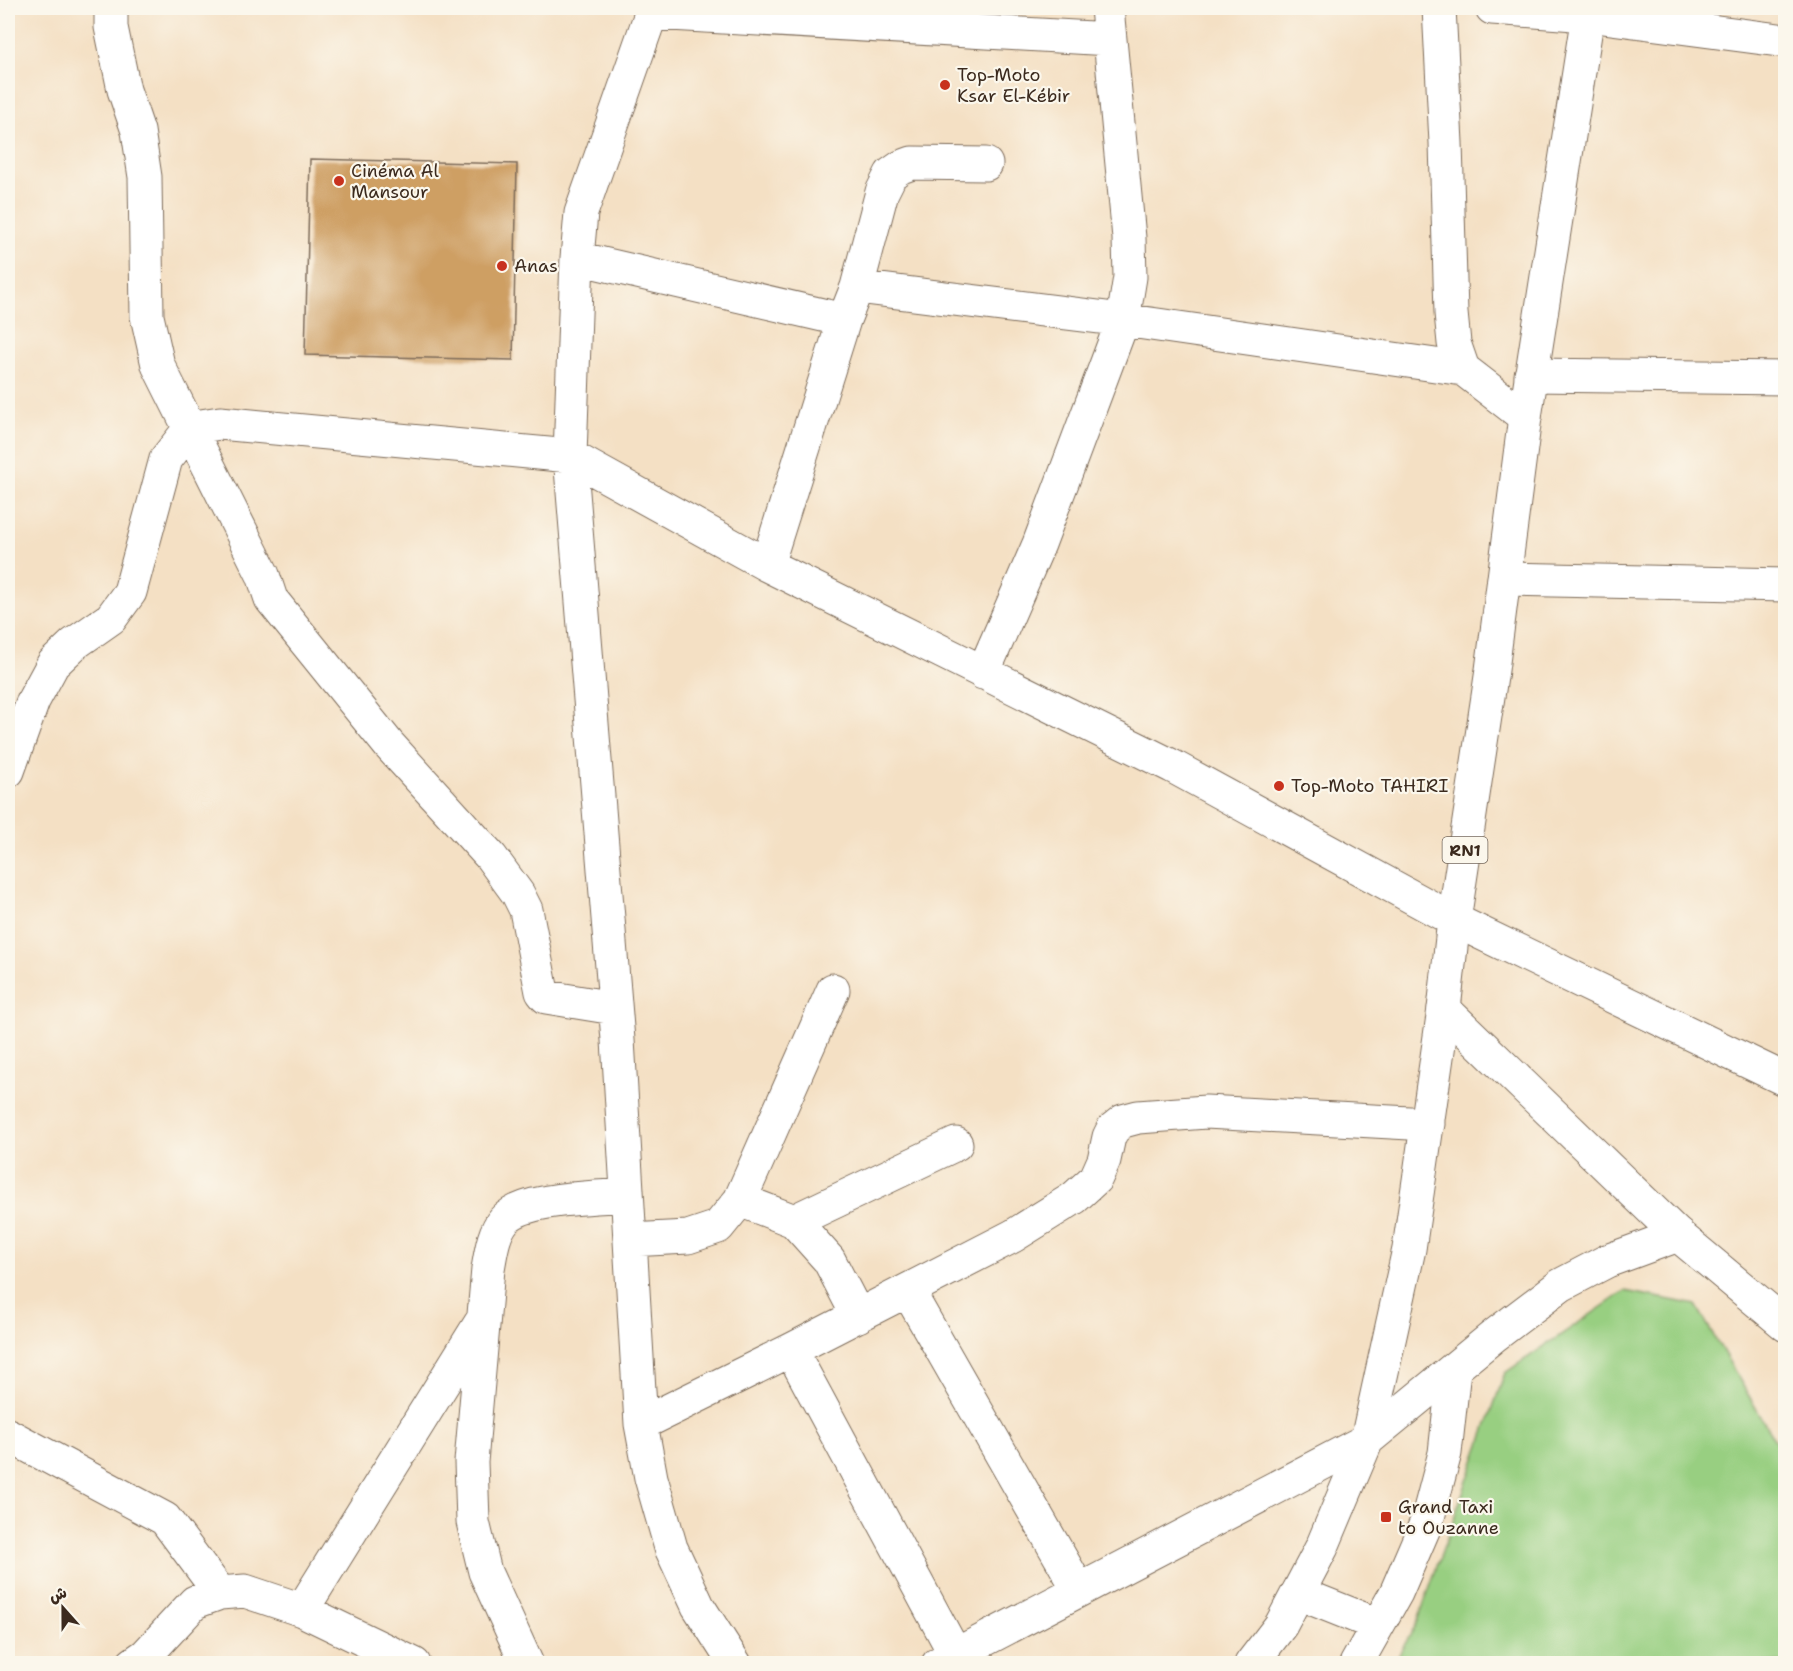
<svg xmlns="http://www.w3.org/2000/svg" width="1793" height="1671" font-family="'Shantell Sans','Playpen Sans Arabic',sans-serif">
<rect width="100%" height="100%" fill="#fbf7ec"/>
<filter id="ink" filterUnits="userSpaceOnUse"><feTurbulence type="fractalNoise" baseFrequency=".0167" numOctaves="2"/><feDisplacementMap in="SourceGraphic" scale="12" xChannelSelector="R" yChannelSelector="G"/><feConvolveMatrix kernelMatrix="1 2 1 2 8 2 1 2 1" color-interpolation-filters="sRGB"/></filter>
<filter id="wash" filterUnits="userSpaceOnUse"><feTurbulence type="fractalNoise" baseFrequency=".008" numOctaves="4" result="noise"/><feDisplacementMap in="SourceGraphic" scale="24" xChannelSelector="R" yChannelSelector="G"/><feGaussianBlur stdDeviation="1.35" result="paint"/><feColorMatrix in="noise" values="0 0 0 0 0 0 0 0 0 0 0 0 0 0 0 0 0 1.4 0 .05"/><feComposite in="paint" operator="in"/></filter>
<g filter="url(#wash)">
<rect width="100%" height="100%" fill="#f4e0c4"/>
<path fill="#98cf81" stroke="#6a7c50" stroke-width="1.5" d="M1625 1291 1696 1305 1785 1458V1663H1394L1417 1623 1505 1373Z"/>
<g id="blocks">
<path fill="#ce9f63" d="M310 159 517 164 513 360 305 355Z"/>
</g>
</g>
<g filter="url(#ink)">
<use href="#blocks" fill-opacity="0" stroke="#7c6a58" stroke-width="1.5"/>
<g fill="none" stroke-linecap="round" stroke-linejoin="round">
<g stroke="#7c6a58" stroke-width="35">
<path id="minor" d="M111 8V27L124 90 138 131 145 177 147 316 158 365 263 575 271 599 389 745 491 857 518 894 526 910 542 992 546 997 614 1008
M653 8 581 213 577 258 570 456 618 1040 641 1424 651 1478 671 1548 698 1606 735 1664
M1439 8 1446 143 1451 313 1454 343 1463 369 1525 417
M1492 8 1588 15 1786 41
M652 13 1110 39
M577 258 844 320
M857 287 1123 320 1463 369
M1531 375 1786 378
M767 565 844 320 857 287 882 192 891 174 901 167 912 163 986 164
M1504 579 1786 585
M983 673 1039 544 1123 320 1130 277 1129 238 1107 8
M8 771 33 701 53 664 74 644 111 618 130 592 166 459 185 435 201 426 220 423 570 456 767 565 1172 766 1454 920 1786 1080
M1444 1009 1678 1235 1786 1325
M740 1200 794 1221 829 1260 858 1316
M794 1221 956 1144
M630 1240 688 1237 718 1227 740 1200 833 990
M908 1291 1079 1590
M791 1350 955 1654
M641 1424 791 1350 1013 1236 1074 1198 1096 1178 1104 1160 1109 1137 1113 1129 1123 1121 1138 1117 1206 1112 1428 1124
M8 1435 165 1519 220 1593
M1298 1593 1378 1625
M302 1610 480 1324
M133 1664 146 1655 195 1602 220 1593 245 1591 302 1610 414 1664
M527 1664 485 1572 473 1522 471 1462 488 1269C491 1253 493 1233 504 1220 524 1197 597 1198 627 1195
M938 1664 1367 1440
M1356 1664 1396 1593 1427 1521 1445 1453 1454 1370"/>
</g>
<g stroke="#7c6a58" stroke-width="35">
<path id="major" d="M1367 1440 1495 1335 1561 1285 1607 1261 1678 1235
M1251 1664 1281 1625 1322 1547 1367 1440 1409 1249 1444 1009 1454 920 1492 670 1525 417 1589 8"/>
</g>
<use href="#minor" stroke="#fff" stroke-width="33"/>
<use href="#major" stroke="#fff" stroke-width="33"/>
</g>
</g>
<g fill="#c8321e" stroke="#fbf7ec" stroke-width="2">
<circle cx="945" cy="85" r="6"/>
<circle cx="339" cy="181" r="6"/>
<circle cx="502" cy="266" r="6"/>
<circle cx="1279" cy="786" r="6"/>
<rect x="1380" y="1511" width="12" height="12" rx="3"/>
</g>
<g text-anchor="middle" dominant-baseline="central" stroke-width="4.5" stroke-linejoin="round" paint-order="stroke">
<rect fill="#fbf7ec" stroke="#75685c" stroke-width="1.5" x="1442.5" y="837" width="45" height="26" rx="4.5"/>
<g font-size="16" font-weight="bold" fill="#3b2a1e">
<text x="1465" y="850">RN1</text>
</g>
<g font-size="18" fill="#3b2a1e" stroke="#fbf7ec" text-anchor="start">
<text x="957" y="75">Top-Moto<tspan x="957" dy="21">Ksar El-Kébir</tspan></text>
<text x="351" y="171">Cinéma Al<tspan x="351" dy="21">Mansour</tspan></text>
<text x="514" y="266">Anas</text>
<text x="1291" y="786">Top-Moto TAHIRI</text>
<text x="1398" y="1507">Grand Taxi<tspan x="1398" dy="21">to Ouzanne</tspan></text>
</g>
</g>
<rect width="1793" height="1671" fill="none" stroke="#fbf7ec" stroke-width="30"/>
<g transform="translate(63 1608) rotate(339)" stroke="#fbf7ec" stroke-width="4.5" paint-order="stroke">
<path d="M0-4.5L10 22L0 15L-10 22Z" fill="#3b2a1e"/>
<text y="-9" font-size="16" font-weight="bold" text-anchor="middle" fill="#3b2a1e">ش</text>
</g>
</svg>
